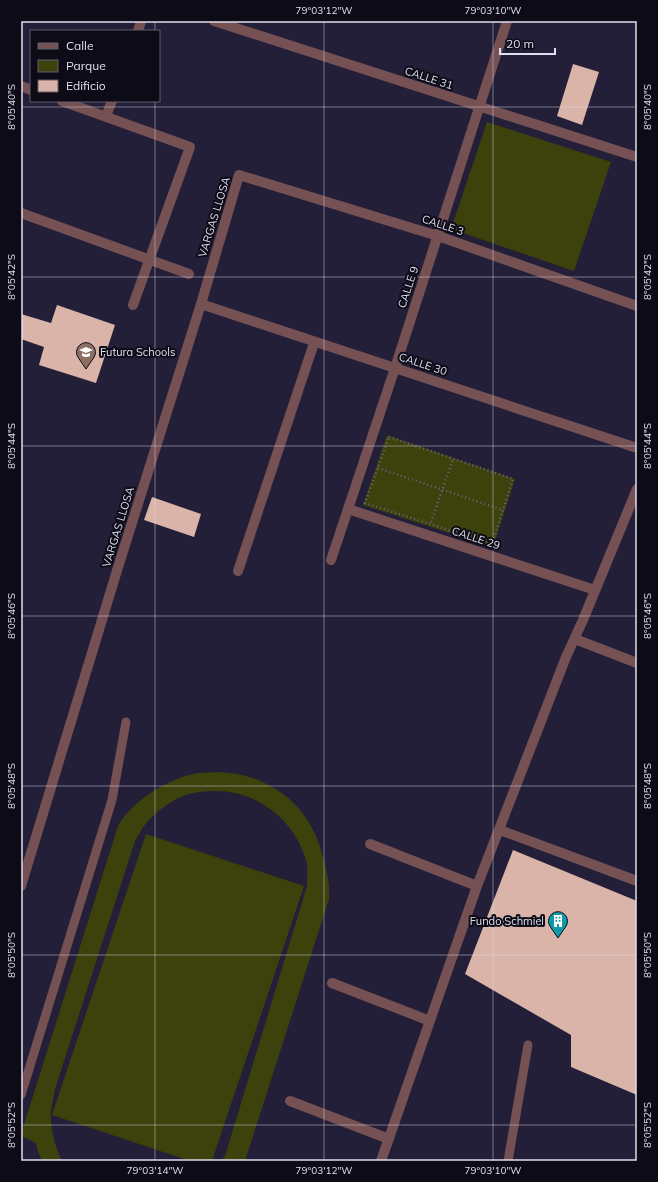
<svg xmlns="http://www.w3.org/2000/svg" width="658" height="1182" font-family="Mulish,sans-serif">
<rect width="100%" height="100%" fill="#231f39"/>
<path fill="#3d410c" d="M487 122 611 162 574 271 451 229Z
M387 435 515 479 493 547 363 505Z
M217 772C225 773 234 773 242 775 284 785 313 815 323 857 327 873 330 882 329 899L245 1161H221L225 1156 307 886C307 879 308 871 307 864 297 822 259 791 216 791 206 791 193 792 183 796 171 801 157 811 148 821 143 826 139 835 135 841L55 1089C54 1096 52 1104 51 1111 50 1126 55 1148 62 1161H42L38 1152 36 1143 21 1136V1134L118 826C132 801 166 780 193 774 200 772 209 773 217 772Z
M146 834 304 886 212 1161H190L52 1115Z"/>
<path fill="#dab3a9" d="M573 64 599 72 582 125 557 116Z
M57 305 115 325 96 383 39 365 44 347 21 339V314L51 323Z
M152 497 201 514 194 537 144 520Z
M513 850 637 901V1095L571 1067V1035L465 974Z"/>
<g fill="none" stroke-linecap="round" stroke-linejoin="round">
<path stroke="#6b677e" stroke-width="2.5" stroke-dasharray="1 3" stroke-linecap="butt" d="M389 437 513 479 492 544 365 503Z
M378 468 503 510
M431 522 453 459"/>
<path stroke="#765153" stroke-width="9" d="M21 1095 112 800 126 722
M508 1161 528 1045"/>
<path stroke="#765153" stroke-width="10" d="M214 21 637 157
M138 31 141 21
M21 86 31 90
M62 101 190 147 133 305
M106 116 112 101
M21 213 189 274
M201 304 637 448
M348 509 595 590
M331 560 395 368 507 21
M238 571 314 343
M575 639 637 663
M500 830 637 881
M370 844 477 886
M21 886 119 564 201 304 239 175 438 236 637 306
M332 983 430 1021
M290 1101 389 1139
M381 1161 477 886 566 657 583 620 637 489"/>
</g>
<path fill="none" stroke="#e0def0" stroke-width="1" stroke-opacity="0.45" d="M155 21V31M324 21V1161M493 21V1161M155 101V1161M21 107H637M21 277H637M21 446H637M21 616H637M21 786H637M21 955H637M21 1125H637"/>
<defs>
<g id="school-pin" transform="scale(1)"><path d="M0 17L-7.5 6A9.5 9.5 0 1 1 7.5 6Z" fill="#8d6e63" stroke="#0c0b16"/><path d="M0-5L7-2L0 1L-7-2ZM-4 1L0 2.5L4 1V4Q0 6-4 4Z" fill="#fff"/></g>
<g id="building-pin" transform="scale(1)"><path d="M0 17L-7.5 6A9.5 9.5 0 1 1 7.5 6Z" fill="#0f9aa8" stroke="#0c0b16"/><path d="M-4-6H4V6H1V3H-1V6H-4ZM-2.5-4.3h1.7v1.8h-1.7ZM.8-4.3h1.7v1.8H.8ZM-2.5-1h1.7V.8h-1.7ZM.8-1h1.7V.8H.8Z" fill="#fff"/></g>
</defs>
<g fill-rule="evenodd">
<use href="#school-pin" x="86" y="352"/>
<use href="#building-pin" x="558" y="921"/>
</g>
<g text-anchor="middle" dominant-baseline="central" stroke-width="4" stroke-linejoin="round" paint-order="stroke">
<g font-size="11" fill="#e0def0" stroke="#0c0b16">
<text transform="translate(429 78) rotate(18)">CALLE 31</text>
<text transform="translate(214 217) rotate(-73)">VARGAS LLOSA</text>
<text transform="translate(443 225) rotate(18)">CALLE 3</text>
<text transform="translate(408 287) rotate(-72)">CALLE 9</text>
<text transform="translate(423 364) rotate(18)">CALLE 30</text>
<text transform="translate(118 527) rotate(-73)">VARGAS LLOSA</text>
<text transform="translate(476 538) rotate(18)">CALLE 29</text>
</g>
<g font-size="11" fill="#e0def0" stroke="#0c0b16" text-anchor="start">
<text x="100" y="352">Futura Schools</text>
<text x="544" y="921" text-anchor="end">Fundo Schmiel</text>
</g>
</g>
<rect width="658" height="1182" fill="none" stroke="#0c0b16" stroke-width="44"/>
<rect x="30" y="30" width="130" height="72" fill="#0c0b16" stroke="#615f6d"/>
<rect x="38" y="43" width="20" height="6" fill="#765153" stroke="#615f6d"/>
<text x="66" y="50" font-size="12" fill="#e0def0">Calle</text>
<rect x="38" y="60" width="20" height="12" fill="#3d410c" stroke="#615f6d"/>
<text x="66" y="70" font-size="12" fill="#e0def0">Parque</text>
<rect x="38" y="80" width="20" height="12" fill="#dab3a9" stroke="#615f6d"/>
<text x="66" y="90" font-size="12" fill="#e0def0">Edificio</text>
<path d="M500 48v6h55v-6" fill="none" stroke="#e0def0" stroke-width="2"/>
<text x="506" y="48" font-size="12" fill="#e0def0" stroke="#0c0b16" stroke-width="3" paint-order="stroke">20 m</text>
<rect x="22" y="22" width="614" height="1138" fill="none" stroke="#e0def0" stroke-width="1.5"/>
<g font-size="10" text-anchor="middle" fill="#e0def0">
<text x="324" y="14">79°03'12"W</text>
<text x="493" y="14">79°03'10"W</text>
<text transform="translate(11 107) rotate(-90)" y="4">8°05'40"S</text>
<text transform="translate(647 107) rotate(-90)" y="4">8°05'40"S</text>
<text transform="translate(11 277) rotate(-90)" y="4">8°05'42"S</text>
<text transform="translate(647 277) rotate(-90)" y="4">8°05'42"S</text>
<text transform="translate(11 446) rotate(-90)" y="4">8°05'44"S</text>
<text transform="translate(647 446) rotate(-90)" y="4">8°05'44"S</text>
<text transform="translate(11 616) rotate(-90)" y="4">8°05'46"S</text>
<text transform="translate(647 616) rotate(-90)" y="4">8°05'46"S</text>
<text transform="translate(11 786) rotate(-90)" y="4">8°05'48"S</text>
<text transform="translate(647 786) rotate(-90)" y="4">8°05'48"S</text>
<text transform="translate(11 955) rotate(-90)" y="4">8°05'50"S</text>
<text transform="translate(647 955) rotate(-90)" y="4">8°05'50"S</text>
<text transform="translate(11 1125) rotate(-90)" y="4">8°05'52"S</text>
<text transform="translate(647 1125) rotate(-90)" y="4">8°05'52"S</text>
<text x="155" y="1174">79°03'14"W</text>
<text x="324" y="1174">79°03'12"W</text>
<text x="493" y="1174">79°03'10"W</text>
</g>
</svg>
